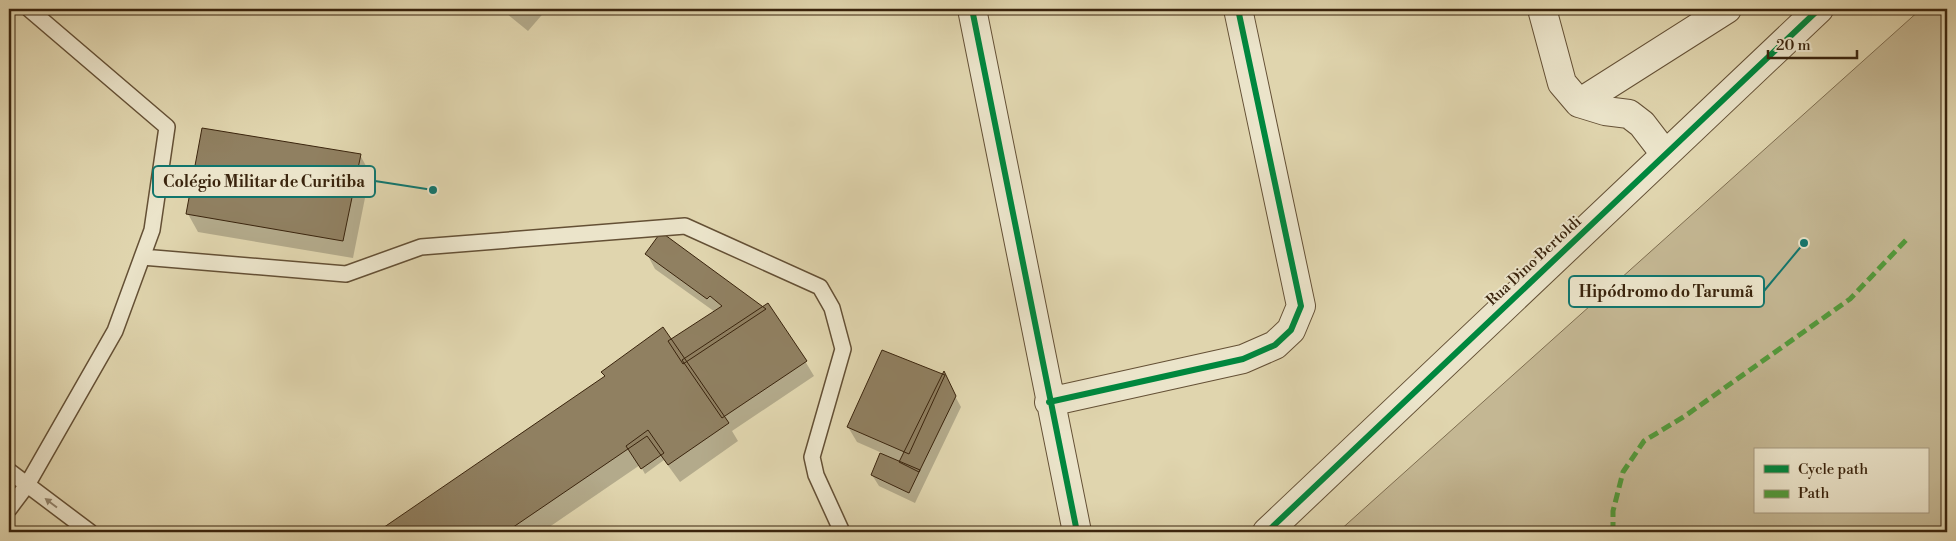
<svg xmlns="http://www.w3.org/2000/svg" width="1956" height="541" font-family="'Libre Bodoni',serif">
<rect width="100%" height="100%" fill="#e0d5ae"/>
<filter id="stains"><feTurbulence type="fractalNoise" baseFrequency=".004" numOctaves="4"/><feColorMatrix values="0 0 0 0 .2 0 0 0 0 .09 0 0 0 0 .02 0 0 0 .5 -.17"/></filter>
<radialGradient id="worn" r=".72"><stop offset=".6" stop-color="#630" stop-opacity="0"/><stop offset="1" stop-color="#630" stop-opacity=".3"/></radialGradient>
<path fill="#c4b793" stroke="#7f6e50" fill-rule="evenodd" d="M1921 9H1947V532H1338ZM1755 450H1927V512H1755Z"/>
<path fill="#0003" d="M501 9H547L528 31Z
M1605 9H1623L1607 13Z
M360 155 370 173 353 258 198 232 188 214Z
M661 234 805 361 814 376 732 431 738 441 680 482 664 460 645 474 640 465 542 532H379L606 377 671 341 715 312 655 269 647 254Z
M944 376 961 407 915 503 879 486 872 475 882 453 857 442 848 427Z"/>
<path fill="#908061" stroke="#3a240d" d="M202 128 361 154 343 241 186 214Z
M661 232 766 309 683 364 668 341 722 306 710 296 707 299 645 254Z
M768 303 807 361 722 418 682 360Z
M663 327 729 423 668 465 647 436 506 532H377L605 376 601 372Z
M882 350 945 375 909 454 847 427Z
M944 371 956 396 919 472 899 462Z
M648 430 664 453 641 469 626 446Z
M880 453 920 470 909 493 871 475Z"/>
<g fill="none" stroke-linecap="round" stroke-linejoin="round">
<g stroke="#645035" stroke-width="18">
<path id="service" d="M142 257 346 274 421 247 685 226 820 287 832 308 843 349 812 457 816 475 842 532
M9 471 90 532
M9 509 27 485 115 331 152 230 167 127 29 9"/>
</g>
<g stroke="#645035" stroke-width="30">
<path id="minor" d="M972 9 1077 532
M1542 9 1562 83 1579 103 1605 111 1629 114 1642 124 1665 154
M1579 103 1727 9
M1049 402 1243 359 1275 345 1291 330 1301 306 1238 9
M1267 532 1819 9"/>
</g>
<use href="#service" stroke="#ebe4ca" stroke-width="15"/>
<use href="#minor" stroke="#ebe4ca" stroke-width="28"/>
<path stroke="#529b3b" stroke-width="5" stroke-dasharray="10 5" stroke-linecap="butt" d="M1613 532V511L1623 472 1644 441 1685 416 1850 299 1909 237"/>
<g stroke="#ebe4ca" stroke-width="9">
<path id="cycleway" d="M972 9 1077 532
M1049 402 1243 359 1275 345 1291 330 1301 306 1238 9
M1267 532 1819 9"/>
</g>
<use href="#cycleway" stroke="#00873e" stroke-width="6"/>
</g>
<defs><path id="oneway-solid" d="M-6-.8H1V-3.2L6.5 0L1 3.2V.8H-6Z" transform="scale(1.25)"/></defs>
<use fill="#92846c" href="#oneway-solid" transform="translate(51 503) rotate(-143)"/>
<g text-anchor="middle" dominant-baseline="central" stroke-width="4" stroke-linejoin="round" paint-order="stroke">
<g font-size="15" fill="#3a240d" stroke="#ebe4ca">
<text transform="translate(1534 261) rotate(-43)">Rua Dino Bertoldi</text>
</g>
</g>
<path fill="none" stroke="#0f766e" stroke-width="2" d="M433 190L375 181M1804 243L1764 291"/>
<g fill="#0f766e" stroke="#ebe4ca" stroke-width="2">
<circle cx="433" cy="190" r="5"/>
<circle cx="1804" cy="243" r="5"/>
</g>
<g fill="#ebe4ca" stroke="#0f766e" stroke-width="2">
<rect x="153" y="166" width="222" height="31" rx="5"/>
<rect x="1569" y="276" width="195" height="31" rx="5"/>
</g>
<g font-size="16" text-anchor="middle" font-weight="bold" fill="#3a240d">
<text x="264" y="187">Colégio Militar de Curitiba</text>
<text x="1666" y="297">Hipódromo do Tarumã</text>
</g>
<rect width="1956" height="541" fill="none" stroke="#e0d5ae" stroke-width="30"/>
<rect x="10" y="10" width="1936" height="521" fill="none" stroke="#3a240d" stroke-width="2.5"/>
<rect x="15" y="15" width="1926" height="511" fill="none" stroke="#3a240d"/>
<rect x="1754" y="448" width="175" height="65" fill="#ebe4ca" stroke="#a4977e"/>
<rect x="1764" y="465" width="25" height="8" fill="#00873e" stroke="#a4977e"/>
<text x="1798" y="474" font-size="15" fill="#3a240d">Cycle path</text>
<rect x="1764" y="490" width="25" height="8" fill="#529b3b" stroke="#a4977e"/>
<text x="1798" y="498" font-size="15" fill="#3a240d">Path</text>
<path d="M1768 50v8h89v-8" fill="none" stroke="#3a240d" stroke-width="2.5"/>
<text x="1776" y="50" font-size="15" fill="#3a240d" stroke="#ebe4ca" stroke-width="4" paint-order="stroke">20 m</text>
<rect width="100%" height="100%" filter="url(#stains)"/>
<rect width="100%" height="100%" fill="url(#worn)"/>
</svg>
